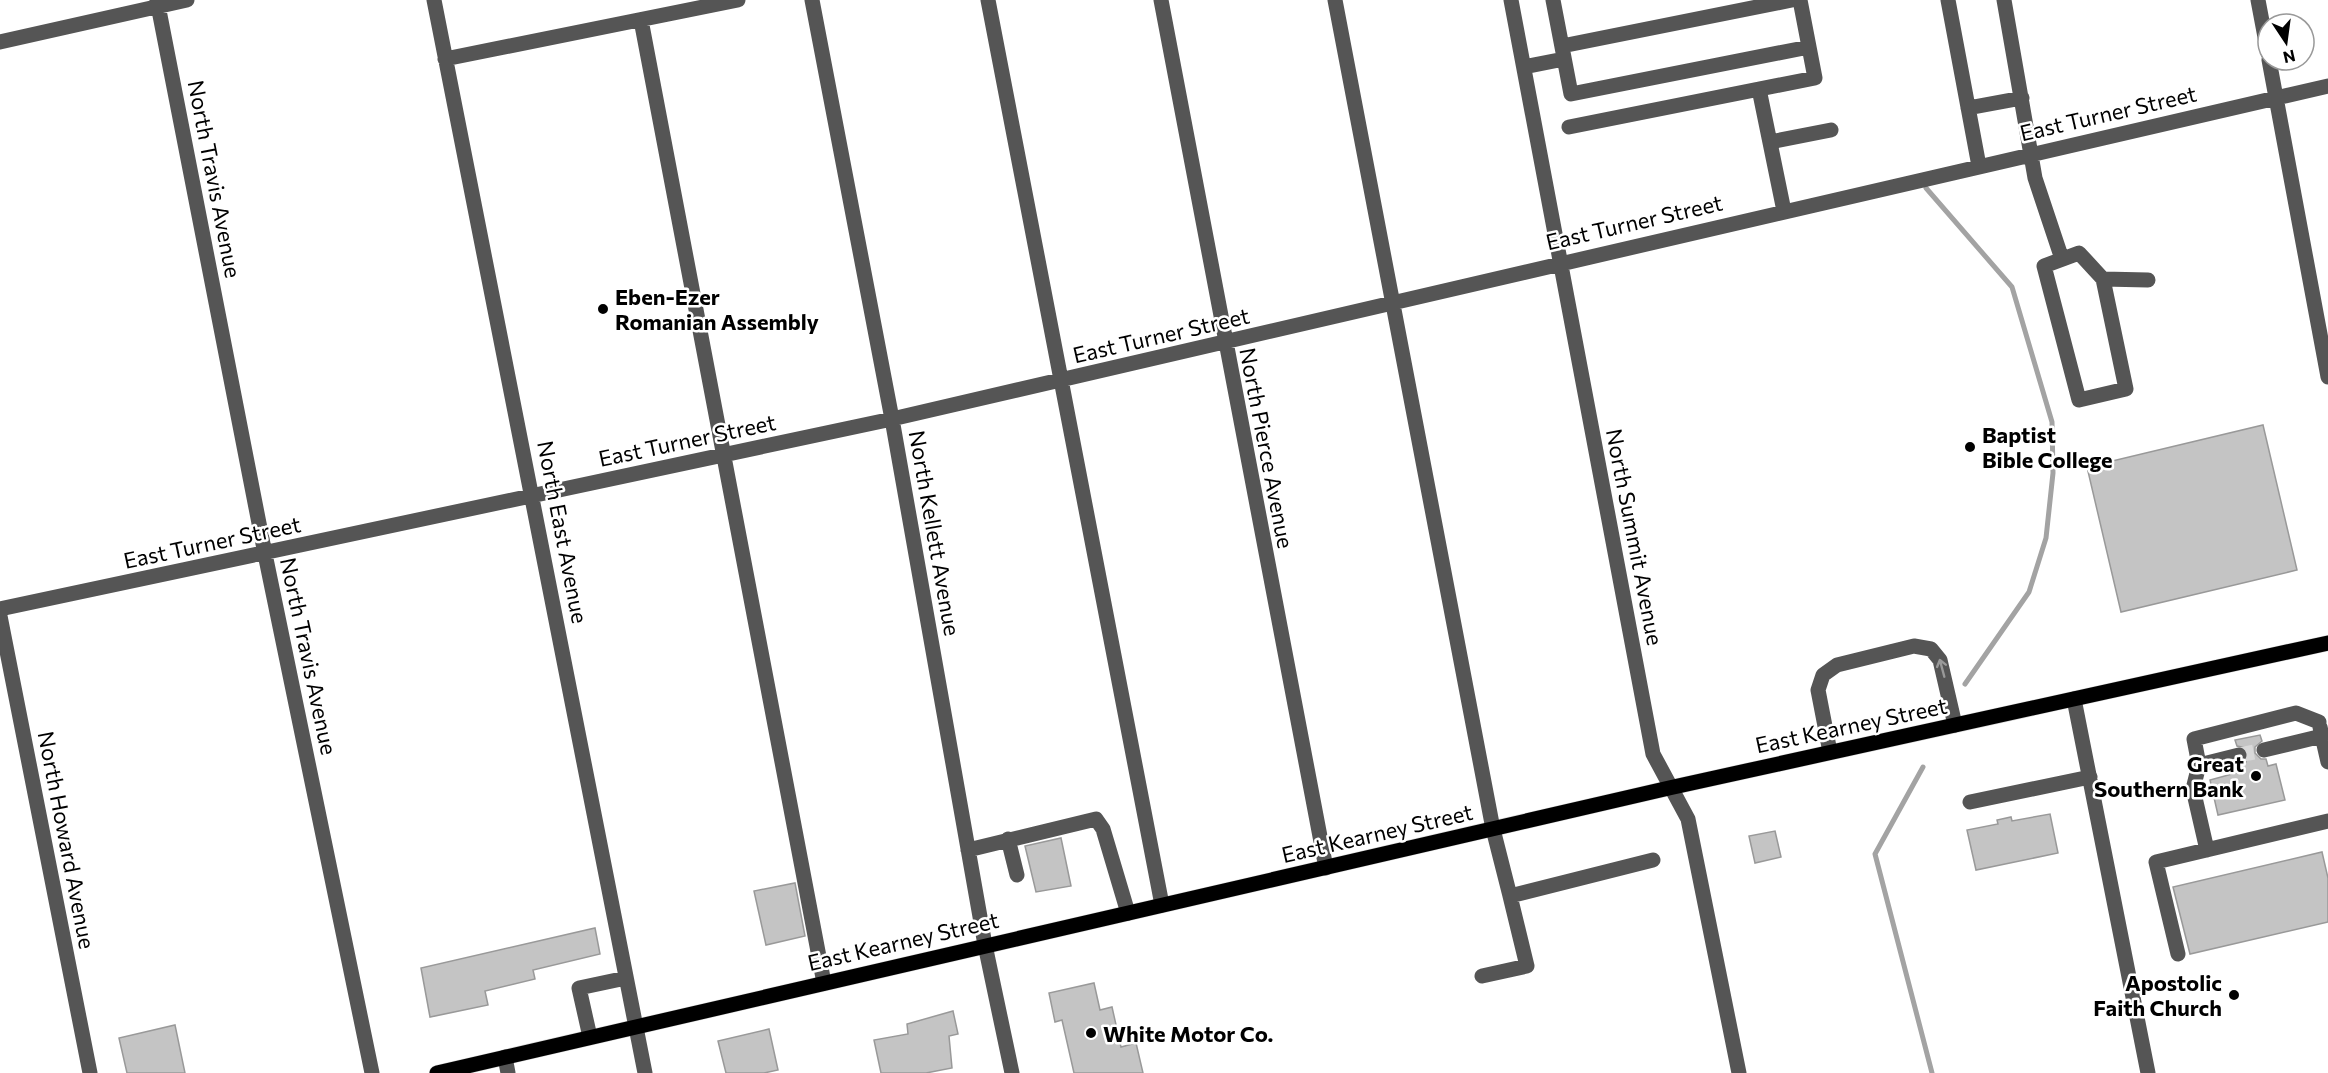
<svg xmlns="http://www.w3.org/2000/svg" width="2328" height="1073" font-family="Commissioner,sans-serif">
<rect width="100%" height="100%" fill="#fff"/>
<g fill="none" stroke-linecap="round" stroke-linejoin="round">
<path stroke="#a3a3a3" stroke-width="5" d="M1926 188 2012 287 2052 422 2053 473 2046 538 2029 592 1965 684
M1923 767 1875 854 1932 1073"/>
</g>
<path fill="#c4c4c4" stroke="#999" stroke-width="1.5" d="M2263 425 2297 570 2121 612 2087 467Z
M2260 735 2262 741 2255 747V753L2261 759H2266L2268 766 2276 764 2285 800 2218 815 2210 780 2243 771 2241 765 2246 762 2249 753 2246 748 2237 746 2235 740Z
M2050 814 2058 853 1976 870 1967 830 1998 824 1997 820 2011 817 2012 821Z
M1775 831 1781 857 1755 863 1749 836Z
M1061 838 1071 886 1036 892 1025 846Z
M2322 852 2328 878V922L2190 954 2173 887Z
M795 883 805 936 766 945 754 891Z
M595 928 600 954 533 970 535 979 485 991 488 1005 430 1017 421 968Z
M1094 983 1100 1010 1112 1007 1121 1047 1136 1043 1143 1073H1074L1062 1020 1055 1022 1049 993Z
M953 1011 958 1034 949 1036 952 1068 926 1073H881L874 1040 908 1034 907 1024Z
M175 1025 185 1073H127L119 1038Z
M769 1029 778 1070 764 1073H726L718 1041Z"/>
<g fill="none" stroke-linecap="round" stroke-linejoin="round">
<path stroke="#d9d9d9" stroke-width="15" stroke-dasharray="15 8" stroke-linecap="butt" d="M2239 755 2264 750"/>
<g stroke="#dbdbdb" stroke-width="16">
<path id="major" d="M437 1073 1669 788 2328 643"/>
</g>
<path stroke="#555" stroke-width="15" d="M157 0 265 554 372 1073
M434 0 645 1073
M812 0 892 419 985 945 1012 1073
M988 0 1162 905
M1161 0 1326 868
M1335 0 1493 829 1510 896 1653 860
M1511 0 1653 754 1688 819 1739 1073
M1553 0 1571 94 1809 47
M1948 0 1979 166
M2004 0 2035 178 2062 259
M2258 0 2268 53
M641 20 824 983
M0 42 187 0
M1562 46 1792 0
M445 59 738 0
M2269 60 2328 377
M1524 67 1564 59
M1759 89 1784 211
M1968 108 2022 98
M1569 127 1815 78 1800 0
M1770 142 1831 130
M2079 253 2103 279 2126 389 2079 400 2044 266Z
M2103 279 2148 280
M0 609 892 419 2328 86
M0 616 90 1073
M2074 699 2148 1073
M2320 727 2328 762
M2264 750 2322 736
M1830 752 1818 690 1823 675 1837 665 1914 646 1931 649 1940 660 1955 725
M2199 765 2239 755
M1970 802 2090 777
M1008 839 1017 875
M968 850 1096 819 1103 829 1128 913
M2207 850 2193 789 2199 765 2194 739 2296 713 2319 722
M2178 954 2156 862 2328 821
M1482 976 1527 966 1510 896
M590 1037 579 988 626 978
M505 1057 508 1073"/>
<use href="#major" stroke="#000" stroke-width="15"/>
</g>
<defs><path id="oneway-shaft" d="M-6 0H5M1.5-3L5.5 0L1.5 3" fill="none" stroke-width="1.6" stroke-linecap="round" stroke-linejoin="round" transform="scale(1.5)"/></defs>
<use stroke="#999" href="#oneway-shaft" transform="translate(1942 668) rotate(-105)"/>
<g fill="#000" stroke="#fff" stroke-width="2">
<circle cx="603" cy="309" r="6"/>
<circle cx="1970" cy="447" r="6"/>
<circle cx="2256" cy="776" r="6"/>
<circle cx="2234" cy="995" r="6"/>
<circle cx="1091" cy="1033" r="6"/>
</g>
<g text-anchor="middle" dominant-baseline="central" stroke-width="5" stroke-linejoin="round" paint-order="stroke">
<g font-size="22" fill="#000" stroke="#fff">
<text transform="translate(2108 113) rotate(-13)">East Turner Street</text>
<text transform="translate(215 179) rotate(79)">North Travis Avenue</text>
<text transform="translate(1634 222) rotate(-13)">East Turner Street</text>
<text transform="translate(1161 335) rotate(-13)">East Turner Street</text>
<text transform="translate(687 440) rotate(-12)">East Turner Street</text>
<text transform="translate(1267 448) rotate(79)">North Pierce Avenue</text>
<text transform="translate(563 532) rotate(79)">North East Avenue</text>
<text transform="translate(935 533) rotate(80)">North Kellett Avenue</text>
<text transform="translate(1635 537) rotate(79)">North Summit Avenue</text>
<text transform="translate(212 542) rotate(-12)">East Turner Street</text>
<text transform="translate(309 656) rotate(78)">North Travis Avenue</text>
<text transform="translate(1851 725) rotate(-12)">East Kearney Street</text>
<text transform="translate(1377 833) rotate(-13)">East Kearney Street</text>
<text transform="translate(67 840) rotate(79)">North Howard Avenue</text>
<text transform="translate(903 941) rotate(-13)">East Kearney Street</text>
</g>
<g font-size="22" font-weight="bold" fill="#000" stroke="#fff" text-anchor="start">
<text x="615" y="296">Eben-Ezer<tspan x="615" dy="25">Romanian Assembly</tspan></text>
<text x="1982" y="434">Baptist<tspan x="1982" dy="25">Bible College</tspan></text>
<text x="2244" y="763" text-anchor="end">Great<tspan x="2244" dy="25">Southern Bank</tspan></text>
<text x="2222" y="982" text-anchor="end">Apostolic<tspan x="2222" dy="25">Faith Church</tspan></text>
<text x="1103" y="1033">White Motor Co.</text>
</g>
</g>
<g transform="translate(2286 42) rotate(167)"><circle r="28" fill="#ffffff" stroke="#999999" stroke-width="1.5"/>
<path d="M0-4.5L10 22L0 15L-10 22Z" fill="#000000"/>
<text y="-9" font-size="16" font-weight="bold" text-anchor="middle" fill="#000000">N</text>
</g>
</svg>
